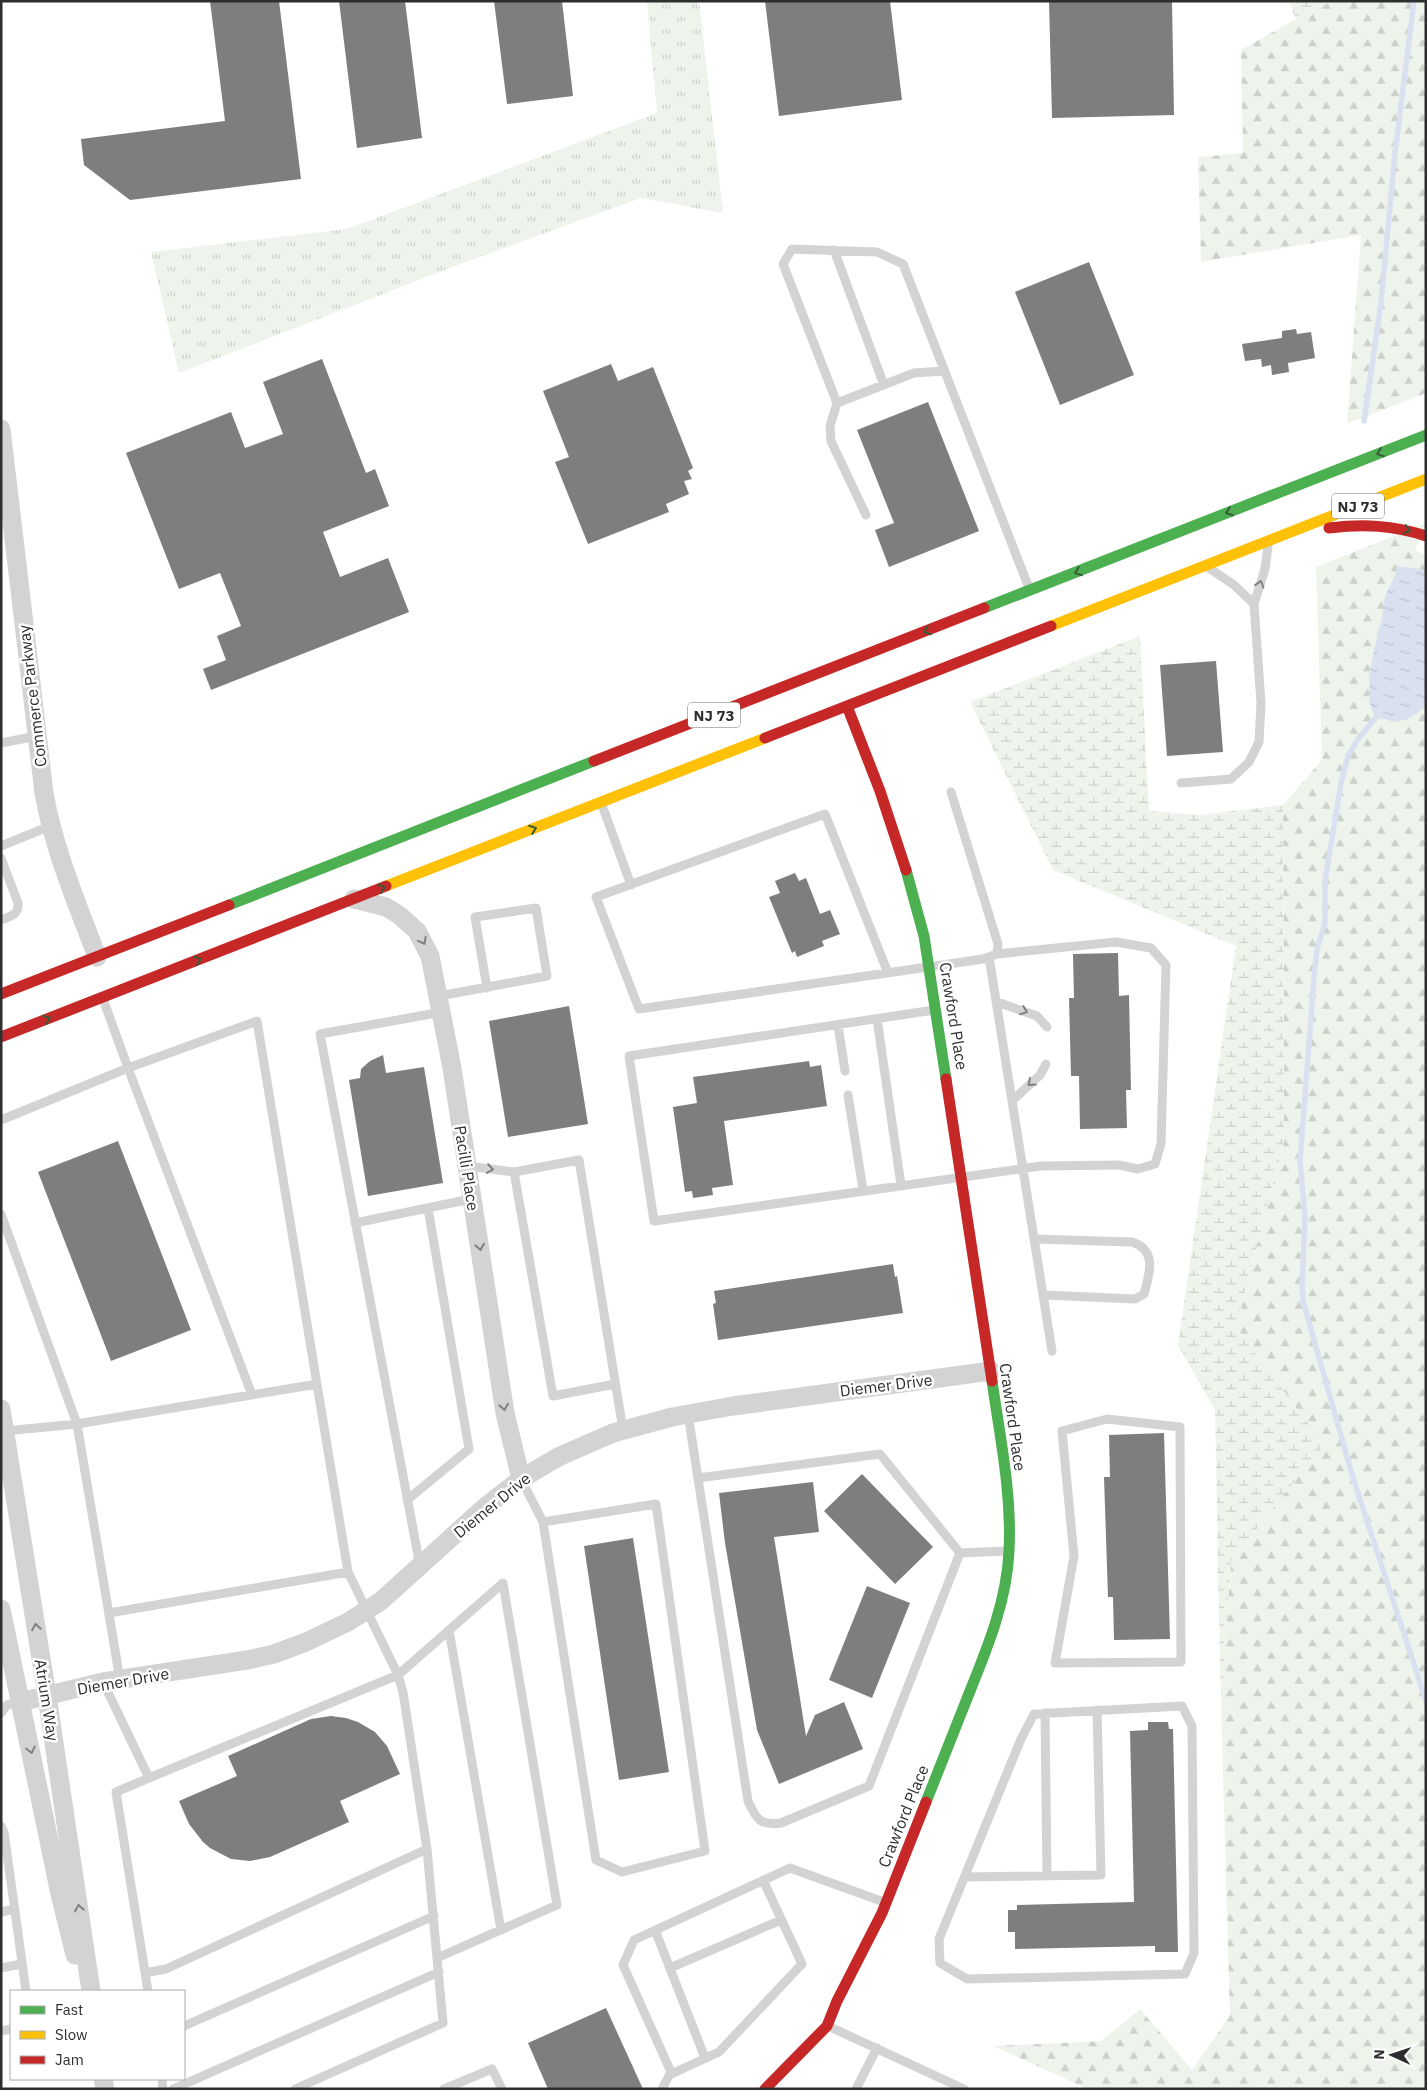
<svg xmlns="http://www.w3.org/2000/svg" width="1427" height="2090" font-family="'IBM Plex Sans',sans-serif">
<defs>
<pattern id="grass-tufts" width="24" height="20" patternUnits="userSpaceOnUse" patternTransform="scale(1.25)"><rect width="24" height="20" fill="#eef4ec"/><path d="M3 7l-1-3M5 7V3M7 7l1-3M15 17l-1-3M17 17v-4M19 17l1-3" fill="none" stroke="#ccd2cb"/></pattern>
<pattern id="forest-firs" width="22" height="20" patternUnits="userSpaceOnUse" patternTransform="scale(1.25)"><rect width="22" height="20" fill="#eef4ec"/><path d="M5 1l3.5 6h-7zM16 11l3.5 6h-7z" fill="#ccd2cb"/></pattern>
<pattern id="wetland-marsh" width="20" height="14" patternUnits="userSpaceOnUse" patternTransform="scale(1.25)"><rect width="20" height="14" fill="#eef4ec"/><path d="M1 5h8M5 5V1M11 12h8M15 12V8" fill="none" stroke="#ccd2cb"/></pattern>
<pattern id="water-ripples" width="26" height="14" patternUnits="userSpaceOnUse" patternTransform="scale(1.25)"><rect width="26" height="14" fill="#d9e1f1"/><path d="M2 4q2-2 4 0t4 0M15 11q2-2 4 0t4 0" fill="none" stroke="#bbc1cf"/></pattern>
</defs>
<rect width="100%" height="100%" fill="#fff"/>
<path fill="url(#grass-tufts)" d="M647 1H699L723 213 641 198 455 266 179 373 151 252 347 229 657 113Z"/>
<path fill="url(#forest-firs)" d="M1332 1H1426V393L1347 424 1361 235 1201 262 1198 157 1243 153 1241 50 1296 19Z
M1426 523V530L1415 550 1426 556V2089H1088L993 2046 1101 2041 1140 2009 1192 2070 1230 2016 1221 1707 1231 1561 1323 1445 1236 1327 1284 1142 1283 805 1322 760 1316 567Z"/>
<path fill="url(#wetland-marsh)" d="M1289 1H1332L1296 19Z
M1140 636 1149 811 1202 815 1283 805 1284 1142 1236 1327 1324 1445 1231 1561 1221 1707 1215 1410 1178 1345 1236 946 1053 870 970 702Z"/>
<path fill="url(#water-ripples)" d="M1397 566 1426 570V707L1406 720 1393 721 1378 718 1374 715 1370 704 1369 677 1375 645 1382 618 1385 596 1395 575Z"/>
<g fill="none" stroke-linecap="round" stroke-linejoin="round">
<path stroke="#d9e1f1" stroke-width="5.5" d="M1364 421 1381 303 1395 153 1414 1
M1381 711 1358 739 1348 756 1341 783 1325 881V923L1317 949 1314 978 1300 1161 1305 1217 1302 1286 1303 1301 1353 1478 1426 1701"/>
</g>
<path fill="#7e7e7e" d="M210 1H279L301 179 130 200 84 165 81 139 225 121Z
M339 1H405L422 138 357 148Z
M494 1H562L573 96 507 104Z
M765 1H890L902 100 779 116Z
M1049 1H1172L1174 115 1052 118Z
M1089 262 1134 375 1060 405 1015 292Z
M1296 329 1297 334 1311 332 1315 358 1288 363 1289 372 1272 375 1271 365 1262 367 1261 359 1245 361 1242 344 1282 338V331Z
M322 359 366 473 375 469 389 506 323 532 340 577 388 558 409 612 211 690 203 669 226 660 217 636 241 626 220 573 179 589 126 453 231 412 245 448 283 434 263 382Z
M611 364 618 381 653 367 693 468 688 471 692 479 684 481 689 494 666 504 669 512 588 544 555 462 569 457 543 391Z
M928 402 979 531 889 567 875 530 894 523 857 430Z
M1216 661 1223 752 1167 756 1160 665Z
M795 873 799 881 806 878 820 914 830 910 840 934 822 941 824 946 797 957 795 951 792 953 769 897 780 893 775 881Z
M1118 953 1119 996 1129 995 1131 1090H1126L1127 1128 1080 1129 1079 1076H1071L1069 998H1074L1073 954Z
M569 1006 588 1124 508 1137 489 1021Z
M383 1055 386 1073 424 1067 443 1183 368 1196 349 1080 360 1078 361 1069 370 1061Z
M809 1061 810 1067 821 1065 827 1106 724 1121 733 1185 712 1188 713 1195 693 1198 692 1191 685 1192 673 1107 697 1103 693 1077Z
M118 1141 191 1330 111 1361 38 1172Z
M893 1264 895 1277 897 1276 903 1313 718 1340 713 1304 716 1303 714 1291Z
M1164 1433 1170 1639 1114 1640 1113 1597H1108L1104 1477H1110L1109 1435Z
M862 1474 933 1547 895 1584 824 1511Z
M813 1482 819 1532 774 1537 806 1736 815 1715 844 1702 863 1749 779 1784 757 1730 725 1543 719 1493Z
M633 1538 669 1772 619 1780 584 1546Z
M867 1586 910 1603 872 1698 829 1680Z
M331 1716 346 1718 358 1722 375 1732 387 1746 400 1774 340 1801 349 1822 270 1857 250 1861 231 1859 210 1848 203 1842 189 1824 179 1801 237 1776 228 1756 311 1719Z
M1148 1722H1168L1169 1729H1173L1178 1952H1155V1946L1015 1949V1932H1008V1910H1017V1905L1134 1902 1130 1731 1148 1730Z
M606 2008 643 2089H548L528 2043Z"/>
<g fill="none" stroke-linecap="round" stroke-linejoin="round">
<path stroke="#d3d3d3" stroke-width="9" d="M834 250 884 385
M837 403 914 373 944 371
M866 515 831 441 830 426 837 403 783 264 792 249 877 252 903 264 1029 588
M1209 568 1234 585 1254 604 1265 569 1268 546
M1 743 37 736
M1181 783 1231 779 1249 762 1259 742 1261 703 1254 604
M602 805 631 885
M1 846 50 826
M1 858 18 903C19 915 11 916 1 920
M989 957 1052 1351
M888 973 825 814 596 897 639 1009 983 959 997 954 998 944 951 792
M439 996 547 976 536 908 475 917 487 988
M103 999 128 1068 257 1021 348 1572
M997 1002 1037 1016 1047 1027
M934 1010 629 1056 654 1221 1041 1166 1119 1165 1138 1169 1155 1164 1161 1144 1166 965 1151 948 1116 942 997 954
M877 1019 901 1185
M838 1025 845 1071
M848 1095 863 1190
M1013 1100 1040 1075 1046 1064
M1 1120 128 1068 252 1395
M467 1166 514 1172 579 1160 623 1430
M514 1172 553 1396 615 1384
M1 1214 77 1424 317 1384
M355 1223 471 1199
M1035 1239 1132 1242C1157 1250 1150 1273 1144 1294L1135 1299 1044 1295
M688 1414 748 1801C756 1819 760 1826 781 1823L869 1786 960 1553 1006 1551
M1107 1419 1180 1427 1181 1662 1055 1663 1074 1556 1062 1431Z
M5 1431 77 1424 120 1680
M698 1478 880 1454 960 1553
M521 1479 543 1522 596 1860 622 1872 705 1851 656 1504 543 1522
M407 1500 469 1449 428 1208
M420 1566 320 1034 442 1012
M109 1613 348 1572 398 1675 503 1583 557 1905 437 1958
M449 1630 501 1930
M103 1682 149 1778 116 1792 148 1991
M1182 1706 1192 1726 1194 1953 1185 1974 967 1979 940 1963 939 1939 1021 1739 1034 1714Z
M1 1713 7 1705 20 1702
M1045 1713 1047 1876
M149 1778 398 1675 403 1692 427 1849 443 2023 295 2089
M1 1826 4 1832 26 1991
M965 1877 1101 1875 1097 1710
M1 1912 15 1909
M655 1930 705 2058
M1 1968 22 1964
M670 1968 781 1920
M145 1973 166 1969 427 1849
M184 2026 434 1916
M828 2026 964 2089
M1 2031 11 2029
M669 2075 719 2052 802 1964 763 1880
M162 2079 163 2089
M173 2089 439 1972
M444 2089 492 2069 502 2089
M662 2089 671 2072 623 1965 634 1940 790 1868 884 1902
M856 2089 877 2048"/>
<path stroke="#d3d3d3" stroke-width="19" d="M1 429 44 793C54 850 77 903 97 957
M354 899 386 907 399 915 417 931 430 956 452 1068 505 1413 521 1479
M1 1409 47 1696 91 1991
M1 1609 60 1894 75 1955
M20 1702 103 1682 247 1660 274 1654 306 1642 348 1622 381 1601 485 1507 521 1479 558 1457 613 1433 672 1417 733 1406 991 1371
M103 2079 105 2089"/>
<path stroke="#4caf50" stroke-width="11" d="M984 608 1426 435
M906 870 924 936 946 1079
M229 905 594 761
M926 1802C940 1767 954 1731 968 1696 987 1649 1007 1601 1009 1551 1012 1494 1000 1437 992 1381"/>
<path stroke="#ffc107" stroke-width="11" d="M1051 626 1426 479
M386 886 765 738"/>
<path stroke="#c62828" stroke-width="11" d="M1329 528C1363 524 1393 525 1426 536
M847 706 880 791 906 870
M765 738 1051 626
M594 761 984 608
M1 994 229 905
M1 1037 386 886
M946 1079 992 1381
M765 2089 827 2026 837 2001 882 1913 926 1802"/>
</g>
<defs><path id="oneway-chevron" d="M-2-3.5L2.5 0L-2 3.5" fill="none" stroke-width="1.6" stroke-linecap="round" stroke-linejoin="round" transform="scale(1.25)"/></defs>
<g stroke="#385b3a">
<use href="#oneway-chevron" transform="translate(1380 453) rotate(159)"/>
<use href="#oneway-chevron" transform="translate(1229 512) rotate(159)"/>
<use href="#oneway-chevron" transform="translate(1407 530) rotate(14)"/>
<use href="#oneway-chevron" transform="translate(1078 572) rotate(159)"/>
<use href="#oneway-chevron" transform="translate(927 631) rotate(159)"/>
<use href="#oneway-chevron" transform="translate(533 829) rotate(-21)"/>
<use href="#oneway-chevron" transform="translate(382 888) rotate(-21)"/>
<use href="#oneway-chevron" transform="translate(198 960) rotate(-21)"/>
<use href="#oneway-chevron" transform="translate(47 1019) rotate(-21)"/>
</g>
<g stroke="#808080">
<use href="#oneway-chevron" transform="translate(1260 584) rotate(-73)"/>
<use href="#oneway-chevron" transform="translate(423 941) rotate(62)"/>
<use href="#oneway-chevron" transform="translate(1024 1011) rotate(21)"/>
<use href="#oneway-chevron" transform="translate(1031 1083) rotate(138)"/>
<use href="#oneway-chevron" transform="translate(490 1169) rotate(8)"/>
<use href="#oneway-chevron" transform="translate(480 1247) rotate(80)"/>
<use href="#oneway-chevron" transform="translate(504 1407) rotate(81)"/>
<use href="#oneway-chevron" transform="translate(36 1627) rotate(-99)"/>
<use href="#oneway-chevron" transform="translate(31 1750) rotate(77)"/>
<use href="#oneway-chevron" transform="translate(79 1908) rotate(-99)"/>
</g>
<g text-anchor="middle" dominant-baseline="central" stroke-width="5" stroke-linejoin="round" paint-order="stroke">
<g fill="#fff" stroke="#6d6d6d" stroke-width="1">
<rect x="1332" y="493.5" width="52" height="25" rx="4"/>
<rect x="688" y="702.5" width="52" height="25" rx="4"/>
</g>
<g font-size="15" font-weight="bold" fill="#2e2e2e">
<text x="1358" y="506">NJ 73</text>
<text x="714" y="715">NJ 73</text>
</g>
<g font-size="16" fill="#2e2e2e" stroke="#fff">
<text transform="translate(32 696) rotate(-97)">Commerce Parkway</text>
<text transform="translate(954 1016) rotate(81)">Crawford Place</text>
<text transform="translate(467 1168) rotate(81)">Pacilli Place</text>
<text transform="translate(886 1385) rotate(-7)">Diemer Drive</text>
<text transform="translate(1013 1417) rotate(82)">Crawford Place</text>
<text transform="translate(492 1505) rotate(-39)">Diemer Drive</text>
<text transform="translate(123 1681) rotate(-10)">Diemer Drive</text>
<text transform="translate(47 1700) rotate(81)">Atrium Way</text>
<text transform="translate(903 1816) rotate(-68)">Crawford Place</text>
</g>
</g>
<rect width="1427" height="2090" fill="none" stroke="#2e2e2e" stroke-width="5"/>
<rect x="10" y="1990" width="175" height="90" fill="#ffffff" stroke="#ababab"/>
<rect x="20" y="2006" width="25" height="8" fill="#4caf50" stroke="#ababab"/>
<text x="55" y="2015" font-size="15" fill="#2e2e2e">Fast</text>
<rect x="20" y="2031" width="25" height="8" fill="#ffc107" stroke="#ababab"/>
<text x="55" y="2040" font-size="15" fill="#2e2e2e">Slow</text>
<rect x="20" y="2056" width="25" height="8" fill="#c62828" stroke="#ababab"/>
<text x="55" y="2065" font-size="15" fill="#2e2e2e">Jam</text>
<g transform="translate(1392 2055) rotate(273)" stroke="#ffffff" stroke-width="4" paint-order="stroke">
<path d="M0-4L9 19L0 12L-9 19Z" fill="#2e2e2e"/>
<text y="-8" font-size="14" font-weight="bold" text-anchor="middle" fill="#2e2e2e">N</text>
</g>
</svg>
